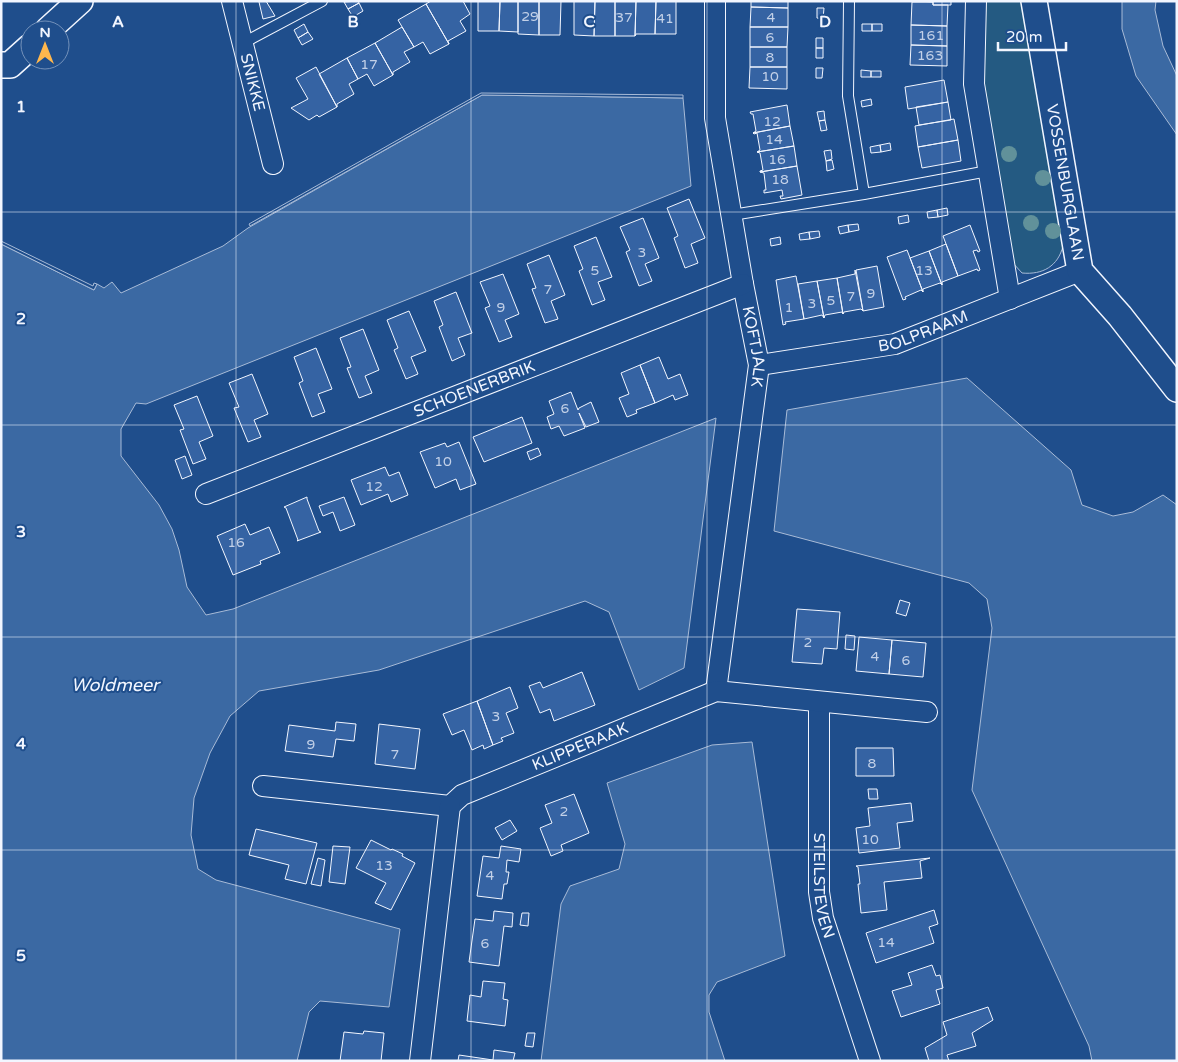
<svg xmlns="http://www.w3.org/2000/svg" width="1178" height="1062" font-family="'Varela Round',sans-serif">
<rect width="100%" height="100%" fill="#1f4e8c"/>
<path fill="#245a82" stroke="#a8bbd7" d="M984 1H1021L1063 246C1058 266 1043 275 1022 273L1012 262 983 96Z"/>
<path fill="#3b69a3" stroke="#a8bbd7" d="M1122 1H1156L1155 10 1163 46 1177 76V135L1136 76 1122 29Z
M482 95 683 98 691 186 146 404 136 403 121 429V456L159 505 172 529 179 550 187 587 206 615 233 609 716 418 684 668 639 690 609 612 585 601 379 670 259 691 230 716 210 753 194 798 191 835 198 869 216 880 400 929 389 1007 320 1001 309 1012 297 1061H1V244L94 290 97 284 104 288 112 282 121 293 223 246 248 228Z
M967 378 1071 470 1082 505 1113 516 1133 512 1163 495 1177 505V1061H1092L1089 1046 972 790 992 628 987 599 969 583 774 531 787 410Z
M752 742 785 956 717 982 709 995V1012L725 1061H541L561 904 570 886 619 869 625 844 607 783 712 745Z"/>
<path fill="#1f4e8c" stroke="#a8bbd7" d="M481 93 683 95V98L482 95 250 226 249 224Z
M1 241 93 286 94 283 97 284 94 290 1 244Z"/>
<path fill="#3563a3" stroke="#f2f6ff" d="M260 1H266L275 16 263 19 259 2Z
M358 1 359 3 348 9 344 2Z
M431 1H463L470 14 460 21 466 31 448 41 449 44 426 4Z
M478 1H500L499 31H478Z
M500 1H518V32L499 31Z
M518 1H539V35L518 34Z
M539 1H561L560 35H539Z
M574 1H595L594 36 574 35Z
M595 1H615V36H594Z
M615 1H636L635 36H615Z
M636 1H656L655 34H636L635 36Z
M656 1H676V34H655Z
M751 1H788V8L751 7Z
M919 1H951V5H933V2Z
M912 2H933V5H948L947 26 911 25Z
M359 3 363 11 353 17 348 9Z
M426 4 449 44 430 54 423 42 414 47 398 20Z
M751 7 788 8V27H750Z
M817 8H824L823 19 817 18Z
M304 24 308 32 298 38 294 30Z
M862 24H872V31H862Z
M872 24H882V31H872Z
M911 25 947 26V46L911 45Z
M402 27 414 47 404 52 410 62 393 72V75L375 43Z
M750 27H788L787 47H750Z
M308 32 313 39 302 45 298 38Z
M816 38H823V48H816Z
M375 43 393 75 374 86 367 74 358 79 347 58Z
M911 45 947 46V66L910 65Z
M750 47H787V67H750Z
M816 48H823V58H816Z
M347 58 358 79 349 84 354 94 337 104V107L319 74Z
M316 67 337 107 319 117 317 115 309 120 291 108 308 99 296 78Z
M750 67H787V89L749 88Z
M816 68H823L822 78H816Z
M861 70 871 71V77H861Z
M871 71H881V77H871Z
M944 80 948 102 908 109 905 87Z
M871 99 872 105 862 107 861 101Z
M948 102 951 120 919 125 916 107Z
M787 105 790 126 753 133 756 131 753 114H751L750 112Z
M824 111 825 120 819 121 817 112Z
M954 119 958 140 918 147 915 126Z
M825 120 827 130 821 131 819 121Z
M790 126 794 146 757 152 760 150 757 133 754 134 753 133Z
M958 140 961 161 922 168 918 147Z
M890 143 891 150 881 152 880 145Z
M880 145 881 152 871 153 870 147Z
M794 146 797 166 760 172V171L763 170 760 153 757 152Z
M831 150 832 159 826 161 824 151Z
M832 160 834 169 827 171 826 161Z
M797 166 802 195 781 199 780 196H783L782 190 764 193V190H766L764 173 760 172Z
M689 199 705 238 691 244 698 263 685 268 674 238 678 236 667 208Z
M947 208 948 215 938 217 937 210Z
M937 210 938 217 928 218 927 212Z
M908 215 909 222 899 224 898 217Z
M643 218 659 258 645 264 652 281 639 286 626 252 630 250 620 227Z
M858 224 859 230 849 232 848 225Z
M848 225 849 232 840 234 838 227Z
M970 225 980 251 978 252 977 250 973 251 980 270 978 271 977 269 958 276 943 236Z
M819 231 820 237 810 239 809 232Z
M809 232 810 239 800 240 799 234Z
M596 237 612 277 598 282 605 300 592 305 579 271 583 269 574 246Z
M780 237 781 244 771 246 770 239Z
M946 244 958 276 942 282V285L929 251Z
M907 250 923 292 921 290 905 297 906 299 903 300 887 257Z
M929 251 942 285 940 283 923 289V292L910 258Z
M549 255 565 295 551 301 558 319 545 323 532 289 536 288 527 264Z
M877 266 884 307 863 311 856 270Z
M855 270 863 311 861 309 844 312 843 314 837 278 855 274Z
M503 274 519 314 505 320 512 337 499 342 485 308 490 306 480 282Z
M796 276 804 319 785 322 786 324 783 325 776 280Z
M837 278 843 314 842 312 825 315 824 318 817 281Z
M817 281 824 318 822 315 804 319 798 284Z
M456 292 472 333 458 338 465 355 452 361 439 327 443 325 434 301Z
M409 311 426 351 411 357 418 374 406 379 394 350 398 348 387 320Z
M363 329 379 370 365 376 372 393 359 398 347 368 351 367 340 338Z
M316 348 332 389 318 394 325 412 312 417 299 383 303 381 294 357Z
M659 357 668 379 680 374 688 395 675 400 673 395 655 403 640 365Z
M640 365 655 403 636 410 637 413 627 417 619 398 629 394 621 373Z
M252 374 268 414 254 420 261 437 248 442 234 408 239 407 229 383Z
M571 392 578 410 579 408 591 402 599 422 586 427 579 413 585 428 564 436 559 426 551 429 547 417 554 414 549 401Z
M197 396 213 436 199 442 206 459 193 464 180 430 184 429 174 405Z
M522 417 532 443 484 462 473 437Z
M459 442 476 484 460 490 456 479 435 488 420 452 445 443 447 447Z
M538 448 541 455 530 460 527 452Z
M185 456 192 475 182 479 175 460Z
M385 467 389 476 399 472 408 495 391 502 388 494 361 505 351 480Z
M307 497V499L319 531 321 532 297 541 298 540 286 508 284 507Z
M344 497 355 525 340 531 333 512 323 516 319 506Z
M245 524 250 535 269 527 280 553 260 561 261 564 233 575 217 536Z
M900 600 910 603 906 616 896 613Z
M797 609 840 612 837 649 824 648 822 664 792 662Z
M846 635 855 636 854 650 845 649Z
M859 637 892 640 889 674 856 671Z
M892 640 926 643 923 677 889 674Z
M582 672 595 705 554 721 550 709 540 713 529 686 540 682 543 688Z
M510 687 518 708 506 713 514 733 501 738 503 741 493 745 477 701Z
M477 701 493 745 484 749 483 745 472 750 464 730 452 735 443 714Z
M336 722 356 724 354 741 336 739 333 757 285 751 289 725 335 731Z
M379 724 420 729 415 769 375 764Z
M856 748H893L894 776H856Z
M868 789H877L878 799H869Z
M574 794 589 833 561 845 563 851 551 856 540 828 552 823 545 805Z
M911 803 913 821 897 823 900 848 859 853 856 828 870 826 868 808Z
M510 820 517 831 502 840 495 828Z
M256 829 317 843 306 884 285 879 289 865 249 855Z
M371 840 391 850 392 849 403 854 402 856 415 863 391 910 375 903 386 883 356 868Z
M333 846 350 847 345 884 329 882Z
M501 846 521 849 519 862 507 860 506 872H509L507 884H504L502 899 477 896 483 856 499 858Z
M318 858 325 860 321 886 311 884Z
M930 858 920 861 922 878 884 882 887 910 861 913 858 884H860L858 867 856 866Z
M934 910 938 924 929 927 934 943 876 963 866 933Z
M494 911 513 913 512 927 504 926 499 966 469 962 475 919 493 921Z
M522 913H529L528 926 520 925Z
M932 965 936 976 940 975 943 988 936 990 940 1004 901 1017 892 991 912 985 908 973Z
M483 981 505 983 503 999 508 1000 505 1026 467 1021 470 995 481 997Z
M988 1007 993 1020 972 1033 976 1046 947 1055 949 1061H929L925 1048 947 1035 943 1022Z
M364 1031 384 1033 381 1061H340L344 1032 363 1034Z
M527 1033H535L533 1047 525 1046Z
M494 1050 515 1053 513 1061H458L459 1055 493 1060Z"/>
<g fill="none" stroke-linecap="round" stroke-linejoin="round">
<g stroke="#f2f6ff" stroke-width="12">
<path id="service" d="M849 1 848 96 864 194
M243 43 322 1
M732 215 864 194 988 171"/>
</g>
<g stroke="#f2f6ff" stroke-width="22">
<g id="minor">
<path id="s1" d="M232 1 273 164"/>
<path id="s2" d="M715 1V118L743 284 759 365 716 691"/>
<path d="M976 1 974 84 1010 299"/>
<path id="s3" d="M759 365 895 344 1080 271"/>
<path id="s4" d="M206 494 743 284"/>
<path id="s5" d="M819 702V892L823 918 870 1061"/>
<path id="s6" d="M263 786 450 806 462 795 716 691 927 712"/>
<path d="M420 1061 450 806"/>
</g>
</g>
<g stroke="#f2f6ff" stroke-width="28">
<g id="tertiary">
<path id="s7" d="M1034 1 1080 271 1120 316 1177 389"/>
<path d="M48 30 80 1"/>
<path d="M1 65H10L30 47"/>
</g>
</g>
<use href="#service" stroke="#1f4e8c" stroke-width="10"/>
<use href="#minor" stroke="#1f4e8c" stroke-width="20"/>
<use href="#tertiary" stroke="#1f4e8c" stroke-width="25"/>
</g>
<g fill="#61919a">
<circle cx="1009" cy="154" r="8"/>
<circle cx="1043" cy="178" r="8"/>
<circle cx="1031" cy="223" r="8"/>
<circle cx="1053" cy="231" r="8"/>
</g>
<path fill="none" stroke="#f2f6ff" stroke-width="1" stroke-opacity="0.55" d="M236 1V1061M471 1V1061M707 1V1061M942 1V1061M1 212H1177M1 425H1177M1 637H1177M1 850H1177"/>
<g text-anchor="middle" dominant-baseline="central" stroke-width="4" stroke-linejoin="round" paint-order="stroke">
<g font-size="14" fill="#c3d1e8">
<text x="530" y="16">29</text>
<text x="624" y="17">37</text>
<text x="771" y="17">4</text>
<text x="665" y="18">41</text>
<text x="931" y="35">161</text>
<text x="770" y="37">6</text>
<text x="930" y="55">163</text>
<text x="770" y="57">8</text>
<text x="369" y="64">17</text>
<text x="770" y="76">10</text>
<text x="772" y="121">12</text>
<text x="774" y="139">14</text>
<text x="777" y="159">16</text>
<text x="780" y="179">18</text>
<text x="642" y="252">3</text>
<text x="595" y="270">5</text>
<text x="924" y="270">13</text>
<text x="548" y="289">7</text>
<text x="871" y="293">9</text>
<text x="851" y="296">7</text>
<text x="831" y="300">5</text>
<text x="812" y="303">3</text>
<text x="501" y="307">9</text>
<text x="789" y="307">1</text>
<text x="565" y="408">6</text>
<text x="443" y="461">10</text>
<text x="374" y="486">12</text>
<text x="236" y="542">16</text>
<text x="808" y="642">2</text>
<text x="875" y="656">4</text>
<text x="906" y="660">6</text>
<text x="496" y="716">3</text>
<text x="311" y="744">9</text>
<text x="395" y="754">7</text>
<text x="872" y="763">8</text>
<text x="564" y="811">2</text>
<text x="870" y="839">10</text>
<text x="384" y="865">13</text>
<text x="490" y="875">4</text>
<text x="886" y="942">14</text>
<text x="485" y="943">6</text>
</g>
<g font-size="16" fill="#f2f6ff" stroke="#1f4e8c">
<text stroke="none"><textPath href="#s1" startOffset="84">SNIKKE</textPath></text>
<text stroke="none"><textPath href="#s7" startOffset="184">VOSSENBURGLAAN</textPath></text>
<text stroke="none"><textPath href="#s3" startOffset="168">BOLPRAAM</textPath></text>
<text stroke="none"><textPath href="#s2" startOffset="349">KOFTJALK</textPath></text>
<text stroke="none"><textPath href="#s4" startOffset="288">SCHOENERBRIK</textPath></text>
<text stroke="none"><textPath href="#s6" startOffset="332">KLIPPERAAK</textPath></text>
<text stroke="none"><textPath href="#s5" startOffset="184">STEILSTEVEN</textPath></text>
</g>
<g font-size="18" font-style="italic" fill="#f2f6ff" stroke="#1f4e8c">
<text x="115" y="685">Woldmeer</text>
</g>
</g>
<g font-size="16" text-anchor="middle" font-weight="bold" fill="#f2f6ff" stroke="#1f4e8c" stroke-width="4" stroke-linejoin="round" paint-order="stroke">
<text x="118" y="27">A</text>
<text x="353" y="27">B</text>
<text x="589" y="27">C</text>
<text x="825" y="27">D</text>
<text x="21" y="112">1</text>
<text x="21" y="324">2</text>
<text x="21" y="537">3</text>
<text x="21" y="749">4</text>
<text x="21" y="961">5</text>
</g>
<rect width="1178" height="1062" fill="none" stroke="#f2f6ff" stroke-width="5"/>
<g transform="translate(45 45)"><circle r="24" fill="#1f4e8c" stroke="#7391ba"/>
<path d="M0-4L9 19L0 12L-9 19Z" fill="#ffb74d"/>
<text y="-8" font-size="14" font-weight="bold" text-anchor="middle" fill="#f2f6ff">N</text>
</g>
<path d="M998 42v8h68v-8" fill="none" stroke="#f2f6ff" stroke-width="2.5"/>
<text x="1006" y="42" font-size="15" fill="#f2f6ff" stroke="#1f4e8c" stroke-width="4" paint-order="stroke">20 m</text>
</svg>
